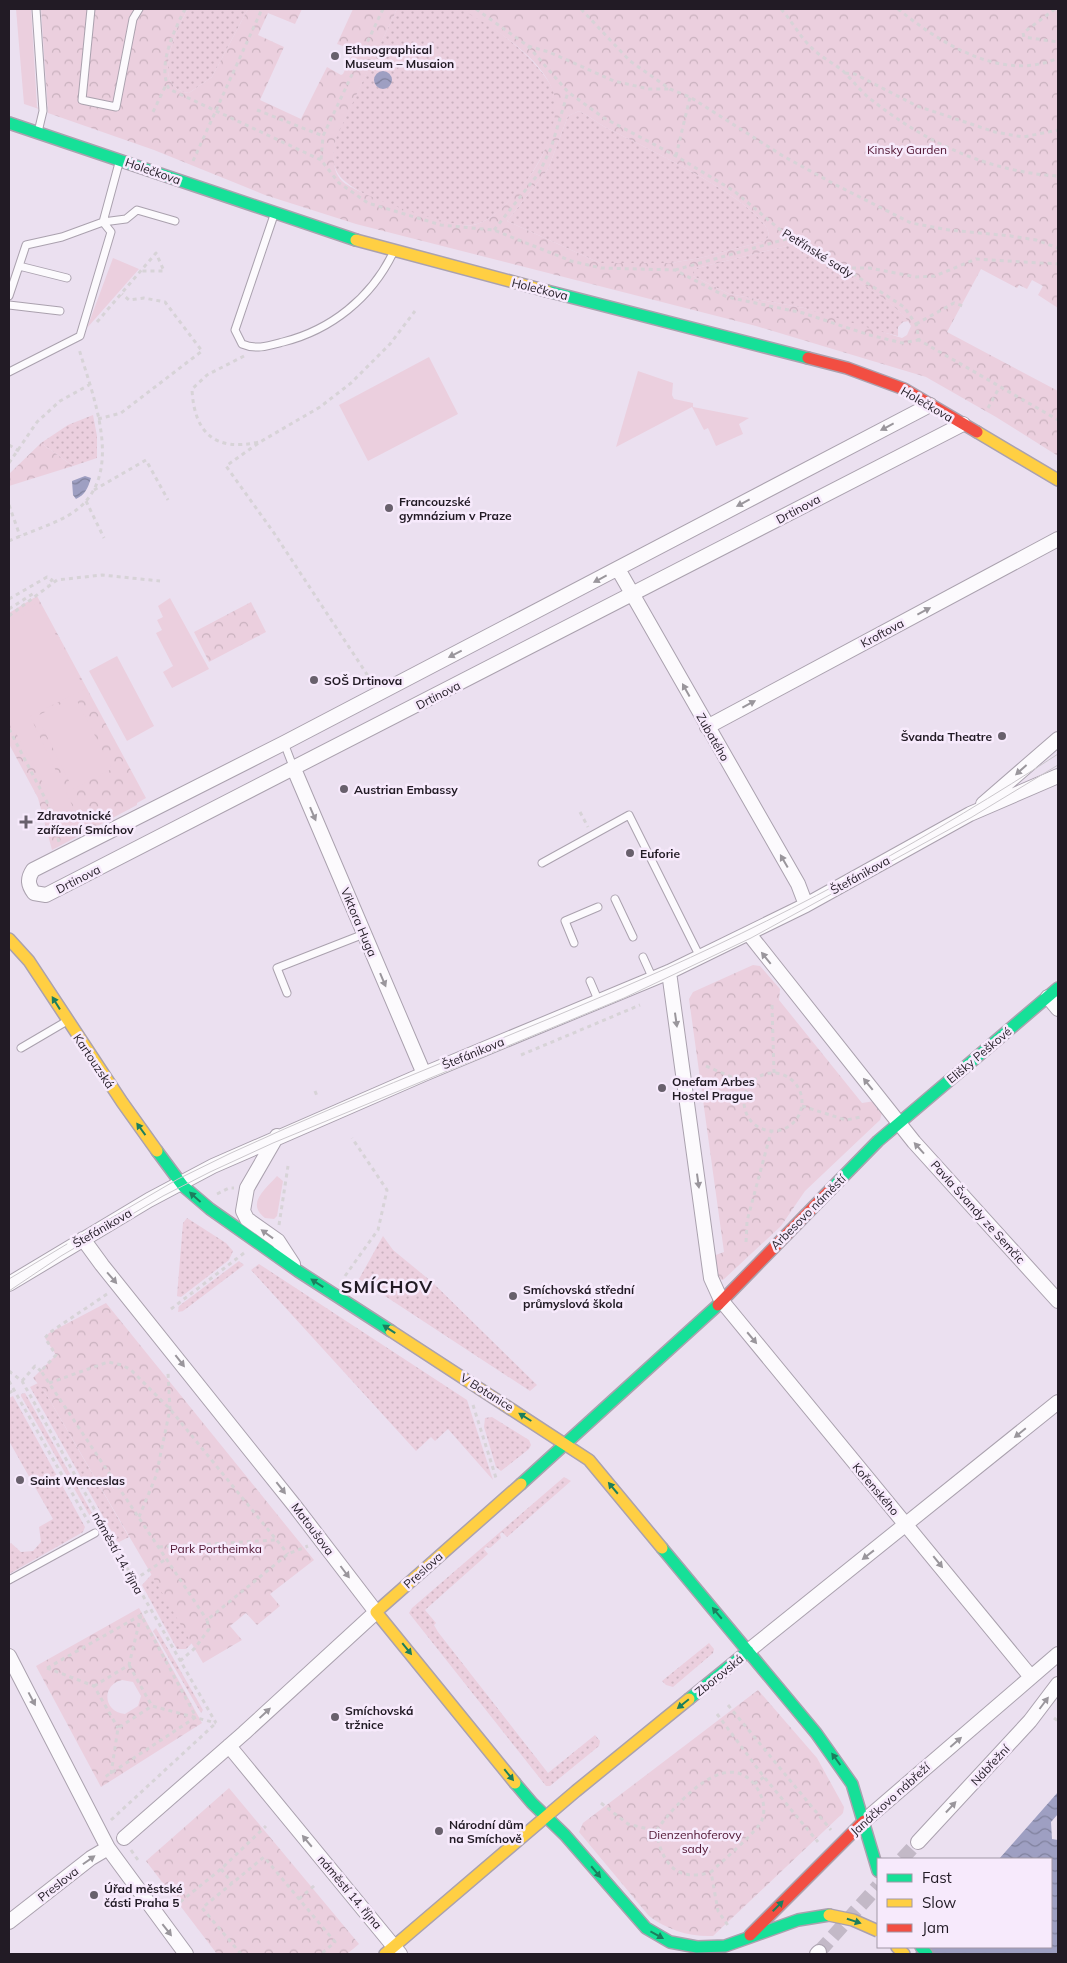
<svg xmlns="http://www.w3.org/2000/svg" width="1067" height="1963" font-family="Mulish,sans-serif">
<defs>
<pattern id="grass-dots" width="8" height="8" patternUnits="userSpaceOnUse" patternTransform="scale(1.25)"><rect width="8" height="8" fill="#ebcfde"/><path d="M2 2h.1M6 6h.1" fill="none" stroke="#c9b1be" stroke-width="1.8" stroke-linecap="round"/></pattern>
<pattern id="park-crowns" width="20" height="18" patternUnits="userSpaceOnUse" patternTransform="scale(1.25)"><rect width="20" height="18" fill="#ebcfde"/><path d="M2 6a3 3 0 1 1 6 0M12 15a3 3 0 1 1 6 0" fill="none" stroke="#c9b1be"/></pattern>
<pattern id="water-waves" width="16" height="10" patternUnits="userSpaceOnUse" patternTransform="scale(1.25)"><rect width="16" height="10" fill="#9e9fc2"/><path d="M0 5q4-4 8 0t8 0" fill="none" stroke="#80819d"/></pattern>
</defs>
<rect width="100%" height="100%" fill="#ebe0f0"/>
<path fill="url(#grass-dots)" d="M188 9H248L212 77 189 93C149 88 176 30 188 9Z
M397 9C412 9 448 5 461 9 475 13 488 25 500 33 518 46 548 73 555 95 562 122 540 165 523 185 510 200 495 220 473 225 457 229 384 205 368 196 340 180 327 172 336 137Z
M579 111C588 115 596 122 605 127 635 143 768 203 769 236L765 241 700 258 671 263H600L507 221 548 169 568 116Z
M791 245C828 266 882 289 909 321L903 322 898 327V336L860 327 804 308 729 294 693 276V269Z
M93 415 97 436V458L73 466 41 443 68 425Z
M187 1218 226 1243 233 1251 229 1260 181 1297 177 1296 183 1223Z
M383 1236 393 1250 432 1282 537 1385 530 1391 359 1279Z
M239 1261 244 1265 183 1311 178 1312 179 1306Z
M259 1264 467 1400 493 1480 448 1429 435 1441 431 1437 416 1451 251 1270Z
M38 1383 45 1392 129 1537 119 1542 117 1541 30 1387Z
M25 1393 97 1522 95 1525 21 1396V1394Z
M13 1396 85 1527 83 1532 9 1574V1544L11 1543 21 1552 33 1551 41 1542 39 1527 53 1519 9 1441V1398Z
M492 1417 529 1440 531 1445 529 1449 501 1471 496 1467 484 1427 485 1418Z
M564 1477 571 1481 507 1537 502 1532 500 1534 501 1538 490 1548 486 1547 484 1549 488 1554 425 1610 436 1623 434 1625 438 1632 548 1773 595 1735 600 1741 599 1746 550 1786H546L409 1613 412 1608Z
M152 1574 192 1643 186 1649H177L142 1585Z
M156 1628 203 1710 201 1713 153 1631Z
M709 1643 714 1649 713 1653 673 1687 666 1685 662 1681Z"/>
<path fill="url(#park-crowns)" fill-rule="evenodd" d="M41 9H188C176 30 149 88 189 93L212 77 248 9H302L295 24 268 13 258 35 284 47 260 100 301 119 327 67 341 75 343 74 354 51 344 45 343 46 337 44 353 9H397L336 138C333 151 331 170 342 181 357 195 455 230 474 225 496 219 511 198 525 182 537 168 545 152 550 135 554 123 558 107 554 94 543 58 492 26 460 9H1058V308L1038 295 1043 286 1032 280 1027 289 1019 285 1017 288 981 269 947 332 1058 391V456L996 417 926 377 756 326 356 224 265 195 154 150 48 113ZM579 111C588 115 596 122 605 127 635 143 768 203 769 236L765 241 700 258 671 263H600L507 221 548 169 568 116ZM791 245C819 260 899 299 911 326L907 335 902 338 804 308 729 294 693 276V269Z
M41 443 73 466 9 486V474Z
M37 596 146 798 137 803V805L52 850 38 798 9 744V613Z
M251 602 266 632 209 662 194 632Z
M753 965 760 966 780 989 779 1000 862 1103 875 1101 882 1113 880 1120 805 1191 781 1226 723 1280 719 1279 714 1259 716 1255 724 1252 689 999 693 992Z
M106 1303 314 1560 270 1594 280 1606 257 1625 246 1613 230 1626 242 1640 203 1663 45 1392 33 1378 56 1355 45 1338 49 1333Z
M139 1608 202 1723 101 1787 36 1666ZM122 1680 133 1682 141 1696 138 1706 125 1714C103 1712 101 1685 122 1680Z
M758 1690 817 1758 844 1807 843 1813 713 1936C689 1937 668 1930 649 1916L579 1832 583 1823Z
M229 1788 359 1944 347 1954H217L146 1861Z"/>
<path fill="#ebcfde" d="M16 9H31L37 107 39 109 24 104Z
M113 258 139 269 87 328Z
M429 357 458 414 368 461 339 405Z
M638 371 673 383 672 395 674 399 693 403V407L749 418 739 424 743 434 716 446 708 428 704 430 692 407 616 447Z
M170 598 209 669 172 688 163 672 173 666 156 633 162 630 157 620 163 617 158 606Z
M38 602 85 689 30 716 82 826 63 836 49 794 9 720V626Z
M117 656 154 726 127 741 89 671Z
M75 697 112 769 73 789 37 716Z
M277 1176 283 1181 277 1216 274 1219 265 1218C245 1203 267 1188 277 1176Z"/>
<path fill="url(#water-waves)" d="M374 80a9 9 0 1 1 18 0a9 9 0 1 1-18 0Z
M85 476 91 478C88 488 85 495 76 499L73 495 72 481Z
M1058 1792V1814L1051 1822 1052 1839 1058 1840V1954H914L921 1947H1051V1859H999Z"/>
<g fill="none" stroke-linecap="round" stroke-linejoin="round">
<path stroke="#c3b9c7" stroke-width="14" stroke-dasharray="14 7" stroke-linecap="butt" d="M902 1859 918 1842
M819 1952 878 1886"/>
<g stroke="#aaa1ae" stroke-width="9">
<path id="lane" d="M36 9 43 111 38 132
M91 9 82 100 116 107 133 19 139 9
M274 215 235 330 242 344C256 350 268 346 283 342 331 330 371 298 393 253
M19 266 67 278
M9 296 26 245 62 237 103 222 126 219 137 210 175 221
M9 305 60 311
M9 372 80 336 111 232 103 222 119 163
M284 743 294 769
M542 863 629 815 700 957
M615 899 633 937
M574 943 565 921 598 907
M643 957 653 979
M590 981 599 1002
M287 993 277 968 364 934
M21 1048 67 1021
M9 1580 95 1533"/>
</g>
<g stroke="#aaa1ae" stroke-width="16">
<path id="street" d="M930 405 284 743 33 870C27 879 28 885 34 893L46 895 963 424
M618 569 798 884 806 905
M707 727 1058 539
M294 769 424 1074
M983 804 1058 739
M749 934 914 1142 1058 1301
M669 972 711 1278 721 1300 1031 1677
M1048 997 1058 1009
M277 1136 247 1188 243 1211 247 1219 278 1241 293 1264
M83 1239 102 1265 294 1505 376 1612 244 1733 124 1838
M9 1284 149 1200 213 1166 424 1074 669 972 806 905 970 814 1058 776
M748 1651 1058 1402
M9 1656 108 1848 186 1954
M229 1746 400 1954
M864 1821 1058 1654
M918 1842 1030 1721 1058 1684
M9 1922 91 1858 108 1848
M817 1954 819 1952"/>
</g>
<g stroke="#aaa1ae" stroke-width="14">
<path id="fast" d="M9 123 356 240
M547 291 808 358
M157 1151 183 1186 210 1209 298 1271 391 1331
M831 1189 878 1141 1058 988
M521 1484 718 1305
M662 1548 816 1733 852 1784 878 1871
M689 1699 748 1651
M515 1783 532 1803 565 1835 646 1928 670 1942 697 1947 725 1946 798 1920 829 1915
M921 1947 927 1954"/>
</g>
<g stroke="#aaa1ae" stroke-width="14">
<path id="slow" d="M356 240 547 291
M977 432 1058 480
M9 939 29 961 122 1102 157 1151
M391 1331 589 1460 662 1548
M515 1783 376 1612 521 1484
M897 1947 904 1954
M385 1954 576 1791 689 1699"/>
</g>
<g stroke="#aaa1ae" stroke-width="14">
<path id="jam" d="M808 358 847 368 904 389 977 432
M718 1305 831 1189
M750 1935 864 1821"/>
</g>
<path stroke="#d7d3d7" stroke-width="3" stroke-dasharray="4 4" stroke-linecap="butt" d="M185 9C174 31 157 65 169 89L321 160
M383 9 323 136 321 160 339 183 368 203 441 225 494 230 571 261 601 268 675 270 727 297 803 313 866 334 902 343 919 340
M476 9 528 46 549 52 614 81 649 89H670
M581 9 630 61 670 89 690 97 783 156 836 185 911 223 949 230 1011 236 1036 240 1058 248
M781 9C793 22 801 39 814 50 823 59 836 64 845 73 853 81 859 89 868 97 922 141 988 172 1058 176
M898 9C940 43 1003 83 1058 58
M1055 9 1023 33 1024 37 1058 42
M528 46 568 92 604 118 676 156 734 191 790 238 844 268 904 307 916 324 919 340 1058 420
M349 63 356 66
M845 73 855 74 917 106 995 132 1023 137 1058 130
M257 110 323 136
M153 112 166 85
M676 156 690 97
M193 161 262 9
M494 230 539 173 551 148 568 92
M844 268H869L916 277 935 276 976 259 1058 264
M675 270 790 238
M97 322 156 253 164 271H142
M916 324 954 303 963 306
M244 356 207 375 192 389C194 433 215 452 259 442
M988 408 999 388
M98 419 121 413 202 351 165 302 144 298 129 300 122 294
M9 445 19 451
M9 463 37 422 60 401 89 385
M94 490 146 460 168 500
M86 501 104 538
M9 505 20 536
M9 541C28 532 50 526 69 515 128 480 94 400 79 349
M9 599 47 577 52 580 47 584
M9 609 34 593
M9 616 57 580 102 575 160 581
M372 682 274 533 226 466 260 442 320 407 351 383 390 344 415 311
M9 729 47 802 59 842
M580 812 588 827
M772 1005 774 1073
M521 1055 640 1005
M706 1066 750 1085
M744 1102a29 29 0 1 1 58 0a29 29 0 1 1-58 0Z
M315 1091 317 1096
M802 1106 846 1120 861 1117
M217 1194 229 1188H234
M279 1225 288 1166
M746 1242 747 1221 771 1132
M345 1276 378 1230 387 1190 352 1138
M107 1294 49 1333 45 1338 56 1355 41 1371 207 1620
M171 1309 244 1253
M9 1371 22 1381 102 1523
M9 1381 89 1523
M22 1381 35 1366 41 1371
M49 1383 108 1362 122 1365 131 1370 170 1409 288 1554
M9 1393 14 1390
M473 1405 497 1481
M139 1517 156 1476 170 1409 168 1373
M107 1533 216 1723
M159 1547 276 1540
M134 1580 166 1559
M180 1661 195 1648 209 1629 207 1620 288 1554 308 1546
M129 1665 152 1706 216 1723
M47 1668 141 1615 196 1717 105 1777
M47 1668 94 1686 118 1728
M94 1686 129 1665 141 1615 151 1609
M728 1705 831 1830
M717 1714 764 1777 818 1842
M1054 1718 1058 1721
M111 1774 118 1728 152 1706
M754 1784 764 1777
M601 1803 628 1824 656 1831C674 1806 727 1743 757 1788 763 1797 766 1809 762 1820 758 1831 721 1862 711 1872L718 1911 729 1927
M111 1820 216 1723
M656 1831C662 1863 676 1883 711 1872
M131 1850 138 1860
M221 1869 232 1883
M299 1899 315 1885
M174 1907 221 1869 266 1826
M241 1954 202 1908 264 1857 335 1942 321 1954"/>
<use href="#lane" stroke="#fcfafd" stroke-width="7"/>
<use href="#street" stroke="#fcfafd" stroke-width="14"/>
<use href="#fast" stroke="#16e098" stroke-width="11"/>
<use href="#slow" stroke="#ffcf43" stroke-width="11"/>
<use href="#jam" stroke="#f24e42" stroke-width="11"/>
<path stroke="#cbc7cc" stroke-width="1" d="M82 1235 178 1179 231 1153C374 1087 522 1033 665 969 801 908 934 835 1058 754
M9 1279 67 1244
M9 1291 61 1256 163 1196 210 1172 273 1143 624 998 751 938 972 817 1058 765"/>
<g stroke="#aaa1ae" stroke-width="14" stroke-linecap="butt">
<path id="slow-bridge" d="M829 1915 853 1920 878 1931"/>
</g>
<use href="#slow-bridge" stroke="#ffcf43" stroke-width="11"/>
</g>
<defs><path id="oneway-solid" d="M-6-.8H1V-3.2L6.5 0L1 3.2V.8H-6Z" transform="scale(1.25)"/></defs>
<g fill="#9a969c">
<use href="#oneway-solid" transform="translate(887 427) rotate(152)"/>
<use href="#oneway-solid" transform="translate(743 503) rotate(152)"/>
<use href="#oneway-solid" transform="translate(600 579) rotate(152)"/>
<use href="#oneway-solid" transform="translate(924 611) rotate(-28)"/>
<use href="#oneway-solid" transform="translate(455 654) rotate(153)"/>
<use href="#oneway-solid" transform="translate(686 690) rotate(-119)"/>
<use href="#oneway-solid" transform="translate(749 704) rotate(-28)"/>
<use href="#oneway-solid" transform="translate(1021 770) rotate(138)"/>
<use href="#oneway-solid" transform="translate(313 814) rotate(67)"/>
<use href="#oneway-solid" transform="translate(784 861) rotate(-120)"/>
<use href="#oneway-solid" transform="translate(766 958) rotate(-129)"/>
<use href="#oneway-solid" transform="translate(383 980) rotate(67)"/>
<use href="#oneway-solid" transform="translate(676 1020) rotate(82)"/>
<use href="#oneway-solid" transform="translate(868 1084) rotate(-129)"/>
<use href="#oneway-solid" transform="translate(919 1148) rotate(-132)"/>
<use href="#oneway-solid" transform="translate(698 1181) rotate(82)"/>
<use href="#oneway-solid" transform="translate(267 1234) rotate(-144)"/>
<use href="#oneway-solid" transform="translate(112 1278) rotate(49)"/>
<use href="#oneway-solid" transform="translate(752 1338) rotate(50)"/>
<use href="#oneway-solid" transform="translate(180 1361) rotate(52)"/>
<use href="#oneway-solid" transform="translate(1020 1433) rotate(141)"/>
<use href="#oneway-solid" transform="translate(281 1488) rotate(52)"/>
<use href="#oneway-solid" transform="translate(868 1555) rotate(142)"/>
<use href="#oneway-solid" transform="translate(938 1562) rotate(51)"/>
<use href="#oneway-solid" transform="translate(345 1572) rotate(53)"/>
<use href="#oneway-solid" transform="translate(32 1699) rotate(62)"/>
<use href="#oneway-solid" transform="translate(1044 1703) rotate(-53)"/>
<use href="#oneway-solid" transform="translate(265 1713) rotate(-43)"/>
<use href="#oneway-solid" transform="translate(956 1742) rotate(-41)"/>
<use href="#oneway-solid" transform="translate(951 1807) rotate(-47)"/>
<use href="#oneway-solid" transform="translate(307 1841) rotate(-130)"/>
<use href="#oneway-solid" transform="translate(89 1860) rotate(-35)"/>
<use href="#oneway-solid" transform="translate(167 1930) rotate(52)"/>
</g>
<g fill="#1c7e5e">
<use href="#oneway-solid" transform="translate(56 1003) rotate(-122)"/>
<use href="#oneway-solid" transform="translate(141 1129) rotate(-126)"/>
<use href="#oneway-solid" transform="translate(195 1197) rotate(-138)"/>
<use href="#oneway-solid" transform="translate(317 1283) rotate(-147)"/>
<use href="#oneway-solid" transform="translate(389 1329) rotate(-147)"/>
<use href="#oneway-solid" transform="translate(525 1417) rotate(-148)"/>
<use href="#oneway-solid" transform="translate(613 1488) rotate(-130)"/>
<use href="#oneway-solid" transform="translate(717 1613) rotate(-130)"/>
<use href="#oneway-solid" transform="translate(407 1649) rotate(51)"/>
<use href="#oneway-solid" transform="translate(683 1704) rotate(141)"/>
<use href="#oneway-solid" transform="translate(836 1759) rotate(-126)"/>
<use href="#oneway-solid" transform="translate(509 1775) rotate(51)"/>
<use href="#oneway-solid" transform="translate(596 1872) rotate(50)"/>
<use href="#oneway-solid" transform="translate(778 1906) rotate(-45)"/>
<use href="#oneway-solid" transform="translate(854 1921) rotate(18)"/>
<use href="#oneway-solid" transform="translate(657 1935) rotate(29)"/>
</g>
<g fill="#68606c" stroke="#f7eafc" stroke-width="2">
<circle cx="335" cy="56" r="5"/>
<circle cx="389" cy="508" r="5"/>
<circle cx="314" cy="680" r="5"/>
<circle cx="1002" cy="736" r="5"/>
<circle cx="344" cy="789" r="5"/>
<path d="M23.5 814.5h5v5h5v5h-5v5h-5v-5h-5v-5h5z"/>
<circle cx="630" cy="853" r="5"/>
<circle cx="662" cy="1088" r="5"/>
<circle cx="513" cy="1296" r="5"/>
<circle cx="20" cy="1480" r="5"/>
<circle cx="335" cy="1717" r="5"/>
<circle cx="439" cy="1831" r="5"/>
<circle cx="94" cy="1895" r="5"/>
</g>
<g text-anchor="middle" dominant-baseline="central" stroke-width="5" stroke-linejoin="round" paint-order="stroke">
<g font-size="12" font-weight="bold" fill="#221b25" stroke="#f7eafc" text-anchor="start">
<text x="345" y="49">Ethnographical<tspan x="345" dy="14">Museum – Musaion</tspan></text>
<text x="399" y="501">Francouzské<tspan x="399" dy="14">gymnázium v Praze</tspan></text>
<text x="324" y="680">SOŠ Drtinova</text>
<text x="992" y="736" text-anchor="end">Švanda Theatre</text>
<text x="354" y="789">Austrian Embassy</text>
<text x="37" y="815">Zdravotnické<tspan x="37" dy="14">zařízení Smíchov</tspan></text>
<text x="640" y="853">Euforie</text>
<text x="672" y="1081">Onefam Arbes<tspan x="672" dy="14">Hostel Prague</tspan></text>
<text x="523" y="1289">Smíchovská střední<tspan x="523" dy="14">průmyslová škola</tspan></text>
<text x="30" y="1480">Saint Wenceslas</text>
<text x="345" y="1710">Smíchovská<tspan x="345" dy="14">tržnice</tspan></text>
<text x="449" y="1824">Národní dům<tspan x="449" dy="14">na Smíchově</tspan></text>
<text x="104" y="1888">Úřad městské<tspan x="104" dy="14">části Praha 5</tspan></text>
</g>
<g font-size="12" fill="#4f1330" stroke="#f7eafc">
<text x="907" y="149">Kinsky Garden</text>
<text x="216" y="1548">Park Portheimka</text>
<text x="695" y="1834">Dienzenhoferovy<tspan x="695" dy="14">sady</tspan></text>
</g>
<g font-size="12" fill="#221b25" stroke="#f7eafc">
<text transform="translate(153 171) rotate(19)">Holečkova</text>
<text transform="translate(818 253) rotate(32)">Petřínské sady</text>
<text transform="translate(540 289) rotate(14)">Holečkova</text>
<text transform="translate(927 404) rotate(30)">Holečkova</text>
<text transform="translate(798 509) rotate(-28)">Drtinova</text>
<text transform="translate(882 633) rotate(-28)">Kroftova</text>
<text transform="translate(438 695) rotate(-27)">Drtinova</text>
<text transform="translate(713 737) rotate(60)">Zubatého</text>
<text transform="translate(860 875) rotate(-29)">Štefánikova</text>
<text transform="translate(78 879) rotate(-27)">Drtinova</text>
<text transform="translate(359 922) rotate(67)">Viktora Huga</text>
<text transform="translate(473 1053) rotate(-22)">Štefánikova</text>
<text transform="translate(979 1055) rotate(-40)">Elišky Peškové</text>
<text transform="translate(94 1061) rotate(56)">Kartouzská</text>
<text transform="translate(808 1212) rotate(-45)">Arbesovo náměstí</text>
<text transform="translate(978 1212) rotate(48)">Pavla Švandy ze Semčic</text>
<text transform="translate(102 1228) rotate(-30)">Štefánikova</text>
<text transform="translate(487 1392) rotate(32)">V Botanice</text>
<text transform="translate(876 1489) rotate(50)">Kořenského</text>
<text transform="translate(313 1529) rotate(53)">Matoušova</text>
<text transform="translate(118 1553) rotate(61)">náměstí 14. října</text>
<text transform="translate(423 1570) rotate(-42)">Preslova</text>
<text transform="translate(719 1675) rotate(-39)">Zborovská</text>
<text transform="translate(990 1765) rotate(-47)">Nábřežní</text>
<text transform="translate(890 1799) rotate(-42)">Janáčkovo nábřeží</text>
<text transform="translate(58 1884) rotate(-38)">Preslova</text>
<text transform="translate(350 1892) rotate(50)">náměstí 14. října</text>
</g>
<g font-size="18" font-weight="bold" letter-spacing="1" fill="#221b25" stroke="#f7eafc">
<text x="387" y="1286">SMÍCHOV</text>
</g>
</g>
<rect width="1067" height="1963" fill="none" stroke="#221b25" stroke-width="20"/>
<rect x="877" y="1858" width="175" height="90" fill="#f7eafc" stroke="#a297a6"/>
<rect x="887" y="1874" width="25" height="8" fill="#16e098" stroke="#a297a6"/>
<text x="922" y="1883" font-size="15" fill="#221b25">Fast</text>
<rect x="887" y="1899" width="25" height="8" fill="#ffcf43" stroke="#a297a6"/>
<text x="922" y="1908" font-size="15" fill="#221b25">Slow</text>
<rect x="887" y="1924" width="25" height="8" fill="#f24e42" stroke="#a297a6"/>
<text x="922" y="1933" font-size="15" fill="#221b25">Jam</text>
</svg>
